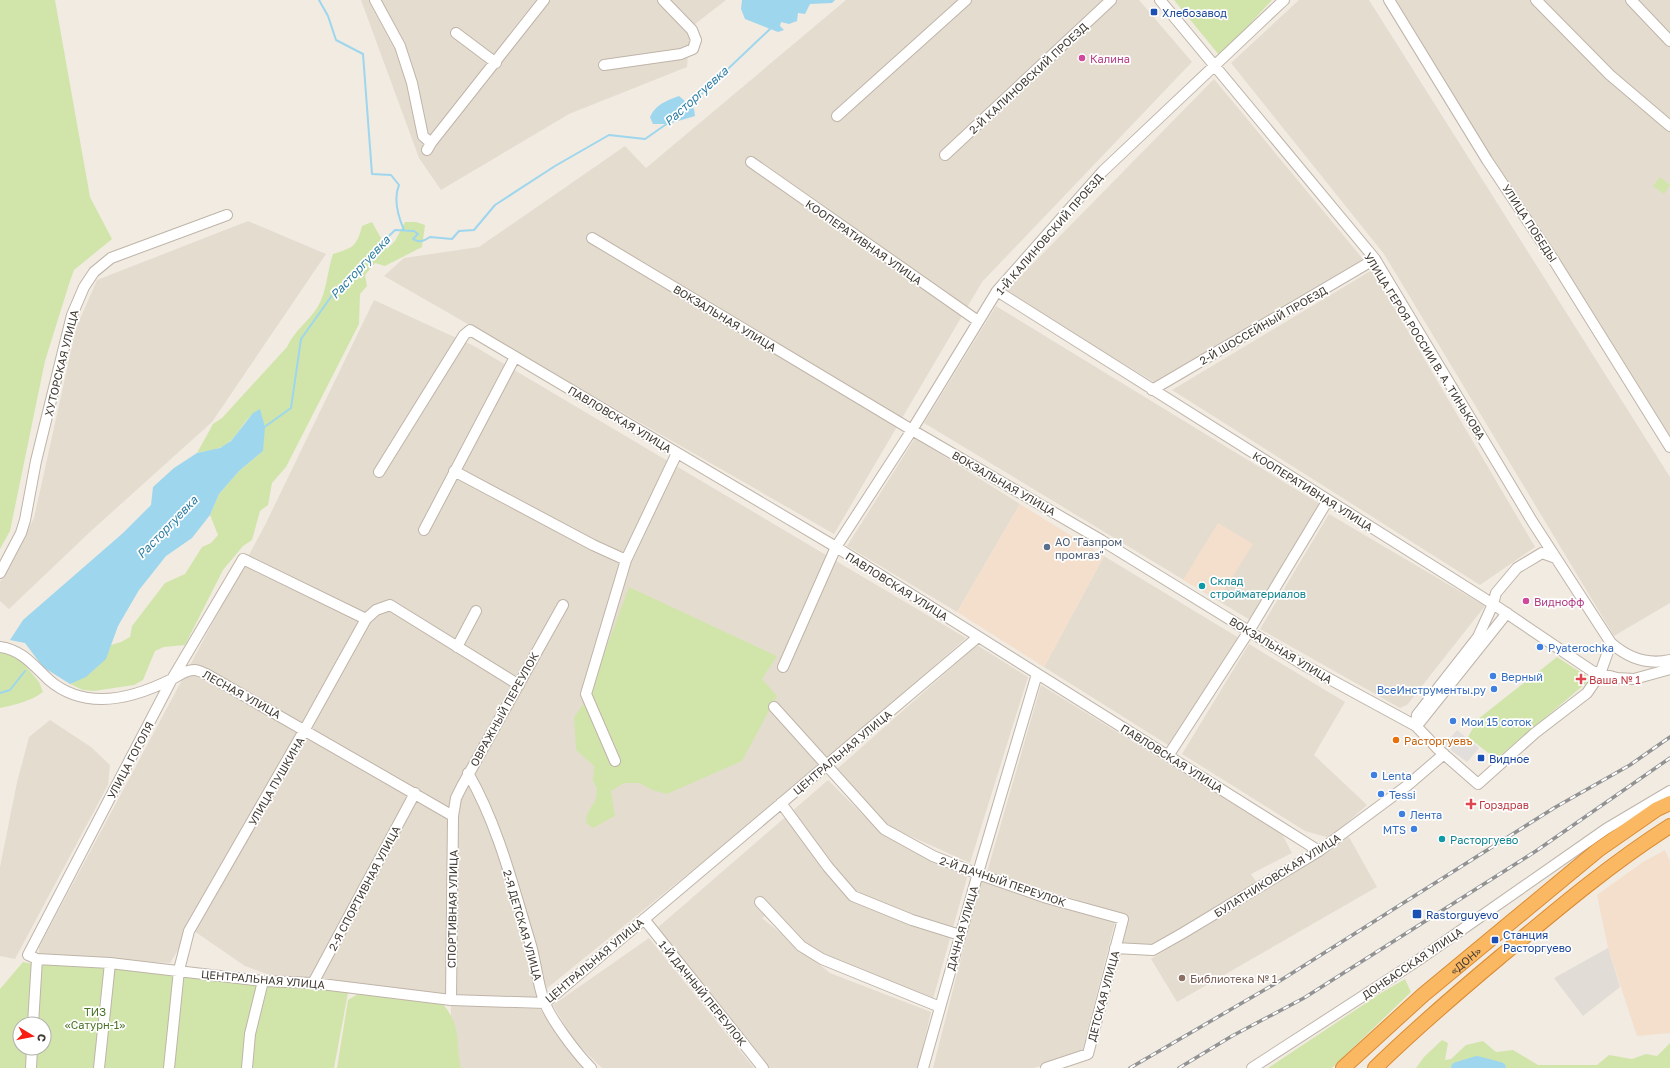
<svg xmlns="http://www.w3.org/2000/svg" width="1670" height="1068" font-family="'Golos Text',sans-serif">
<rect width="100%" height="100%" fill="#f1ebe2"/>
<path fill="#e5dcd0" d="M361 0H726L690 28 687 67 569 114 441 190 419 158Z
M846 0H1139L1192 62 982 282 834 534 384 276 404 258 479 247 625 146 646 168Z
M1299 0H1369L1670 477V603L1614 636 1384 254 1231 63Z
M1389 0H1670V449Z
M1214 79 1363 259 1154 382 1005 292Z
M248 221 326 254 212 422 91 531 9 609 0 601V582L34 518 76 328 97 280Z
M1372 270 1535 547 1480 585 1172 390Z
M374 300 474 346 966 638 821 766 535 998 464 996 458 994H446L333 980 275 977 245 966 191 929 170 963 39 956V947L265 525Z
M996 306 1320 504 1250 620 924 423Z
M915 438 1020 504 957 612 847 546Z
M1329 514 1485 606 1407 705 1400 708 1260 629Z
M1104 556 1239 638 1168 745 1044 667Z
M1249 644 1345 702 1314 755 1367 805 1330 838 1305 831 1182 754Z
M977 645 1028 677 970 863 888 826 836 770Z
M1041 685 1282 834 1292 853 1251 874 1258 884 1166 946 1121 949 1127 918 1119 913 987 872Z
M50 720 91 747 110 765 108 785 15 959 0 956V867L17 782 29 737Z
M828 780 877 829 968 874 933 999 812 949 773 910 762 918 830 973 931 1012 918 1068H769L656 929Z
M1349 837 1377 887 1177 1002 1151 959Z
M981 880 1115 922 1082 1053 1034 1068H933Z
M649 938 754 1068H602L573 1040 553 1005Z
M451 1005 540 1009 575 1057 585 1068H450Z"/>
<path fill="#f4dfcc" d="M1020 504 1104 556 1044 667 957 612Z
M1218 523 1253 544 1218 600 1183 580Z
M1665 850 1670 861V1033L1637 1036 1608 948 1597 895 1643 862Z"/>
<path fill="#e2dcd7" d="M1608 948 1620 987 1583 1016 1554 978Z"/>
<path fill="#d1e5ab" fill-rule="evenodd" d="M0 0H55L90 197 112 239 74 270 70 281 45 361 10 531 0 549Z
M1174 0H1272L1223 53 1219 55Z
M1660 177 1670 185 1664 194 1653 186Z
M372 222 387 249 395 241 405 222H416L425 225 422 247 385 266 375 263 365 275 367 286 360 294 359 324 286 467 272 483 268 505 260 511 252 540 243 546 223 570 185 645 164 647 155 651 143 680 134 685 94 691 83 690 70 684C89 675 103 666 111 645L121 642 130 637 132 626 165 583 185 574 202 547 211 543 218 535 210 515 219 494 239 471 263 451 260 410C242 417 238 442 219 448 212 451 204 451 197 453L213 424 222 418 287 347C294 331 308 322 317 308 327 292 327 271 333 254 352 248 357 247 362 226Z
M629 587 777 656 762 679 777 696 742 761 667 794 652 790 639 783H624L611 791 615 816 593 828 586 823 587 814 596 799 597 789 593 781 594 766 576 750 574 717 587 699Z
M0 650 14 652 39 682 43 692C31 701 15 705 0 708Z
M1557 657 1591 679 1496 759 1468 737 1478 719Z
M23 962 33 964 45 963 171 972 322 988 348 993 334 1068H0V989ZM20 1024H44V1048H20Z
M1405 979 1411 992 1332 1068H1268L1381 993Z
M358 994 442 1003C463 1028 455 1041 461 1068H337L348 1000Z
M1442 1040 1448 1043 1445 1060 1451 1059 1466 1045 1483 1041 1496 1052 1513 1050 1538 1065H1597L1609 1055 1632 1059 1646 1054 1657 1056 1670 1043V1068H1416L1424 1057Z"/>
<path fill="#e1dedb" d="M1457 730 1479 748 1467 762 1444 745Z"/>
<path fill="#9ed6ee" d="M742 0H835L832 3 810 4 805 14 798 13 797 21 789 24 781 22 780 26 784 30 778 32 745 19 741 9Z
M679 96 694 109 695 116 668 124H653L650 117C656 104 666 101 679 96Z
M260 409 265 427 263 451 239 471 219 494 210 515 192 538 166 556 139 590 118 626 106 659 86 677 70 684 43 667 25 643 10 640 23 620 123 533 151 505 153 487 174 468 197 453 220 448 231 441 253 413Z"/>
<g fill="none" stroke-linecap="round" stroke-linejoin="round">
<path stroke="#9ed6ee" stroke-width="2" d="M319 0 328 16 336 40 363 54 372 174 391 175 399 185C393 199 398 216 404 230
M689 106 771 28
M263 428 291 408 301 339 333 294 353 276 368 257 395 230 414 231 418 234 413 239C419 243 424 241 430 237L452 239 459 231 474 230 495 205 555 166 609 135 645 139 668 123
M0 693 10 690 25 671"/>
<path stroke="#9ed6ee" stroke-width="12" d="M1457 1068 1477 1062 1500 1068"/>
<g stroke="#bfb4a8" stroke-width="12">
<path id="minor" d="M375 0 400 46 412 83 423 136 431 143
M1160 0 1375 259 1532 521 1611 643C1628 658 1648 665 1670 660
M1389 0 1487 160 1553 259 1670 447
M1536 0 1610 75 1670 126
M1631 0 1670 41
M456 33 496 63
M604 65 681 54 693 49 696 40 692 30 663 0
M837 116 966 0
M427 150 431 143 544 0
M945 155 1111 0
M751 162 978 321
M592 238 912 430 1101 540 1302 664 1416 726
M997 291 1493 604 1592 671 1617 678 1634 679 1670 669
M1152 390 1375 259
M454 471 593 545 626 560
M379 472 464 335 470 330 836 547 1319 851
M424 530 515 357
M1556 558 1542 553 1517 568 1496 593 1493 604 1478 637 1417 715 1416 726 1438 749 1478 784 1535 733 1587 693 1600 674 1611 643
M0 573 21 533 25 520 36 461 72 315 84 287 94 272 111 258 227 215
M366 619 243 559 172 679 28 955 37 959 110 963 263 981 313 983 451 1000 545 1003 978 637
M0 647C22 650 33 665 49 680 64 693 82 699 102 699 125 699 152 689 172 679 180 675 185 670 194 670 199 670 204 673 208 675L453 816 451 1000
M457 647 476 611
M783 667 836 547 912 430 997 291 1103 171 1284 0
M774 707 884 829 933 856 978 874 1047 898 1123 919 1088 1054 1046 1068
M1420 722 1507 613
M1168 756 1249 631 1328 500
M615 761 586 694 626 560 677 453
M468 773C498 825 513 886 530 942 536 961 537 982 544 1001 551 1020 577 1054 591 1068
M781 803 828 867 853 896 912 920 960 935
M453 816 456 798 462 786 563 605
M760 902 801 946 822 959 940 1007
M644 919 763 1068
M1115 948 1153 950 1183 933 1319 851 1408 785 1444 754
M313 983 415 793
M33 1024 37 959
M31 1068 32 1048
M99 1068 110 963
M169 1068 179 970 189 931 305 729 366 619 376 610 390 605 519 685
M247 1068 250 1034 263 981
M923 1068 980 866 1037 674
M1252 1068 1417 961 1606 829 1670 791"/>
</g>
<g stroke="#da8b33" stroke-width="16">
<g id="highway">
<path id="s1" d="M1343 1068 1423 995 1598 850 1657 809 1670 803"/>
<path d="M1375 1068C1415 1029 1457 993 1500 957 1555 911 1609 865 1670 826"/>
</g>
</g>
<use href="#minor" stroke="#fff" stroke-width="10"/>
<use href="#highway" stroke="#fbb862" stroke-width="14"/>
<g stroke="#929292" stroke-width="3.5">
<path id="rail" d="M1130 1068 1278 982 1554 808 1630 765 1670 737
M1179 1068 1232 1036 1304 998 1536 851 1670 758"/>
</g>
<use href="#rail" stroke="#fff" stroke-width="2" stroke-dasharray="6" stroke-linecap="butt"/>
</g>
<g fill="#1a4fb4" stroke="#fff" stroke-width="1.5">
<rect x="1150" y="8" width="8" height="8" rx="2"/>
<rect x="1477" y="754" width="8" height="8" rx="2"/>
<rect x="1412" y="909" width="10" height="10" rx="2"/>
<rect x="1491" y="936" width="8" height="8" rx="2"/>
</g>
<g fill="#d1479c" stroke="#fff" stroke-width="1.5">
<circle cx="1082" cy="58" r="4"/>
<circle cx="1526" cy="601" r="4"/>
</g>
<circle fill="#5c6f8a" stroke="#fff" stroke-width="1.5" cx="1047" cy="547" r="4"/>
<g fill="#0f9aa8" stroke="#fff" stroke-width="1.5">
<circle cx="1202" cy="586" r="4"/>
<circle cx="1442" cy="839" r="4"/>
</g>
<g fill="#3f7fe0" stroke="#fff" stroke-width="1.5">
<circle cx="1540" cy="647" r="4"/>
<circle cx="1493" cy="676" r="4"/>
<circle cx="1494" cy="689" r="4"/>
<circle cx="1453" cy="721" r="4"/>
<circle cx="1374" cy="775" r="4"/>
<circle cx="1381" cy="794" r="4"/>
<circle cx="1402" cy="814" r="4"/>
<circle cx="1414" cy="829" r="4"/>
</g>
<g fill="#e0444e" stroke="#fff" stroke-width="1.5">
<path d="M1579 673h4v4h4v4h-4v4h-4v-4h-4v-4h4z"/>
<path d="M1469 798h4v4h4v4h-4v4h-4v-4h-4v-4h4z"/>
</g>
<circle fill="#e8710a" stroke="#fff" stroke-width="1.5" cx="1396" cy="740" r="4"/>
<circle fill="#8d6e63" stroke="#fff" stroke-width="1.5" cx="1182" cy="978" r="4"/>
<g text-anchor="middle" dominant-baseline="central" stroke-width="3.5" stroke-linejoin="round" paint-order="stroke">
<g font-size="11" fill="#164399" stroke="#fff" text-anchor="start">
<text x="1162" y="12">Хлебозавод</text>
<text x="1489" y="758">Видное</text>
<text x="1426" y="914">Rastorguyevo</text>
<text x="1503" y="934">Станция<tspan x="1503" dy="13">Расторгуево</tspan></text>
</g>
<g font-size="11" fill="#b23c85" stroke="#fff" text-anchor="start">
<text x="1090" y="58">Калина</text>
<text x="1534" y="601">Виднофф</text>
</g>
<g font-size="11" fill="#423b33" stroke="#fff">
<text transform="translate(1028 78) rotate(-43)">2-Й КАЛИНОВСКИЙ ПРОЕЗД</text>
<text transform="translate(1530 223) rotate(57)">УЛИЦА ПОБЕДЫ</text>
<text transform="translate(1049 234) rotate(-49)">1-Й КАЛИНОВСКИЙ ПРОЕЗД</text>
<text transform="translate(864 242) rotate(35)">КООПЕРАТИВНАЯ УЛИЦА</text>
<text transform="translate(725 318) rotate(31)">ВОКЗАЛЬНАЯ УЛИЦА</text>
<text transform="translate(1263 325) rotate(-30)">2-Й ШОССЕЙНЫЙ ПРОЕЗД</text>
<text transform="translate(1425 346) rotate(58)">УЛИЦА ГЕРОЯ РОССИИ В. А. ТИНЬКОВА</text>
<text transform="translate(61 363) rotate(-76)">ХУТОРСКАЯ УЛИЦА</text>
<text transform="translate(620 419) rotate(31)">ПАВЛОВСКАЯ УЛИЦА</text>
<text transform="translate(1004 483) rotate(30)">ВОКЗАЛЬНАЯ УЛИЦА</text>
<text transform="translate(1313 491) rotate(32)">КООПЕРАТИВНАЯ УЛИЦА</text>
<text transform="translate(897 586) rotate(32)">ПАВЛОВСКАЯ УЛИЦА</text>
<text transform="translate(1281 650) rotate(31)">ВОКЗАЛЬНАЯ УЛИЦА</text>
<text transform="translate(242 694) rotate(29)">ЛЕСНАЯ УЛИЦА</text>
<text transform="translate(504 709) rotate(-61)">ОВРАЖНЫЙ ПЕРЕУЛОК</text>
<text transform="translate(842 752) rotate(-40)">ЦЕНТРАЛЬНАЯ УЛИЦА</text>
<text transform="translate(1172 758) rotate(32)">ПАВЛОВСКАЯ УЛИЦА</text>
<text transform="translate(130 760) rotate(-62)">УЛИЦА ГОГОЛЯ</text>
<text transform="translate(276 781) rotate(-60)">УЛИЦА ПУШКИНА</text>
<text transform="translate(1277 875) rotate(-32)">БУЛАТНИКОВСКАЯ УЛИЦА</text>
<text transform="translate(1003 881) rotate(19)">2-Й ДАЧНЫЙ ПЕРЕУЛОК</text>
<text transform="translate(364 888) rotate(-62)">2-Я СПОРТИВНАЯ УЛИЦА</text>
<text transform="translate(452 909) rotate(-89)">СПОРТИВНАЯ УЛИЦА</text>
<text transform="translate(523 925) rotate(74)">2-Я ДЕТСКАЯ УЛИЦА</text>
<text transform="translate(962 928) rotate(-74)">ДАЧНАЯ УЛИЦА</text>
<text transform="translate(594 960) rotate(-40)">ЦЕНТРАЛЬНАЯ УЛИЦА</text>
<text stroke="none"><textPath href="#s1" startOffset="163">«ДОН»</textPath></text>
<text transform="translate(1412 963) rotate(-34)">ДОНБАССКАЯ УЛИЦА</text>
<text transform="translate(263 979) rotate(5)">ЦЕНТРАЛЬНАЯ УЛИЦА</text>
<text transform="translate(703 993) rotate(51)">1-Й ДАЧНЫЙ ПЕРЕУЛОК</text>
<text transform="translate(1103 996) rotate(-75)">ДЕТСКАЯ УЛИЦА</text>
</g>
<g font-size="11" fill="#4e5e75" stroke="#fff" text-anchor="start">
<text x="1055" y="541">АО "Газпром<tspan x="1055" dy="13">промгаз"</tspan></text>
</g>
<g font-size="11" fill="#0d838f" stroke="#fff" text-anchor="start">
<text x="1210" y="580">Склад<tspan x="1210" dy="13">стройматериалов</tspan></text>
<text x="1450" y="839">Расторгуево</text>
</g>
<g font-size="11" fill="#366cbe" stroke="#fff" text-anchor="start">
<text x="1548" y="647">Pyaterochka</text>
<text x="1501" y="676">Верный</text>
<text x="1486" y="689" text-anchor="end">ВсеИнструменты.ру</text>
<text x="1461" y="721">Мои 15 соток</text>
<text x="1382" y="775">Lenta</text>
<text x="1389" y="794">Tessi</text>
<text x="1410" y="814">Лента</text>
<text x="1406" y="829" text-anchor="end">MTS</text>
</g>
<g font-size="11" fill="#be3a42" stroke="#fff" text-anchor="start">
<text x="1589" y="679">Ваша № 1</text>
<text x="1479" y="804">Горздрав</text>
</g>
<g font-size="11" fill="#c56008" stroke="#fff" text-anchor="start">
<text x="1404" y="740">Расторгуевъ</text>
</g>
<g font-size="11" fill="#785e54" stroke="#fff" text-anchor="start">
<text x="1190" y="978">Библиотека № 1</text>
</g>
<g font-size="11" fill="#4c7228" stroke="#fff">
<text x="95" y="1011">ТИЗ<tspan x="95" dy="13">«Сатурн-1»</tspan></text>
</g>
<g font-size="12" font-style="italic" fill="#2e7ea3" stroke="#fff">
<text transform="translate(696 96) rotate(-42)">Расторгуевка</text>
<text transform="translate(360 267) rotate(-47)">Расторгуевка</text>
<text transform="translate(167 527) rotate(-46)">Расторгуевка</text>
</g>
</g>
<g transform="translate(32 1036) rotate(100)"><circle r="19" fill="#ffffff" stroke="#b3b1ad"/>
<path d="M0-3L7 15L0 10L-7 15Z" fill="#f71d13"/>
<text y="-6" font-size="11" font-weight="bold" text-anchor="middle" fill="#423b33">С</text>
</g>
</svg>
